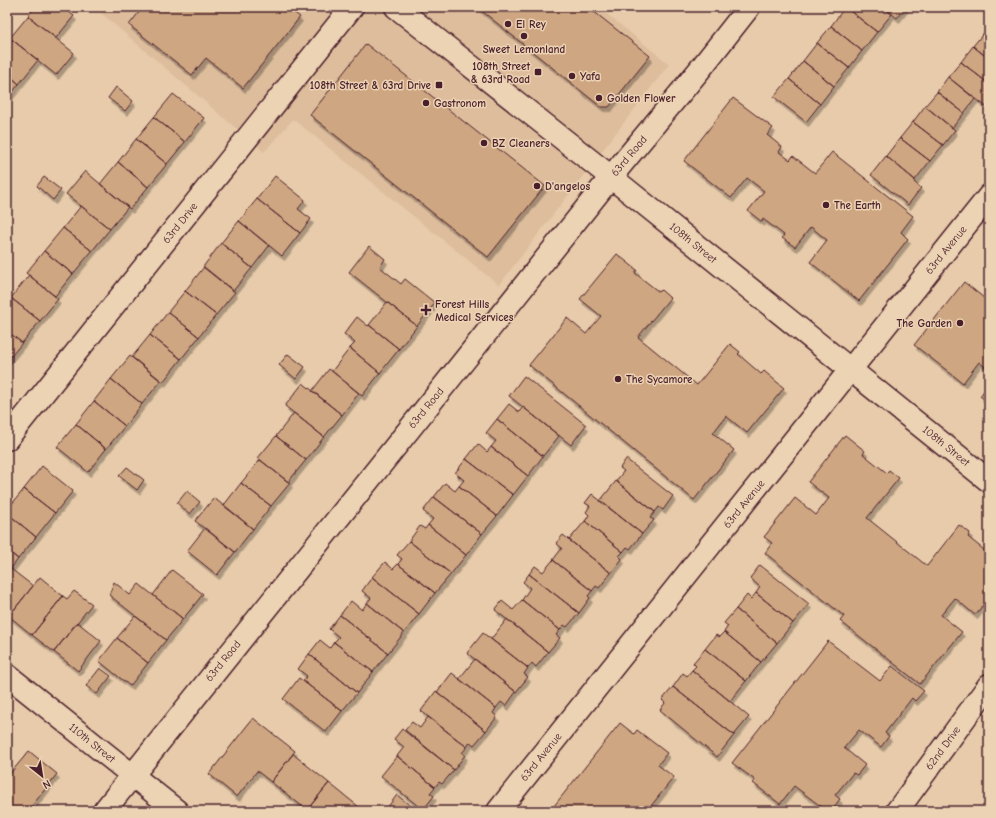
<svg xmlns="http://www.w3.org/2000/svg" width="996" height="818" font-family="'Comic Neue',sans-serif">
<defs>
<filter id="shadow"><feDropShadow dx="2.5" dy="4.5" stdDeviation="0" flood-color="#0004"/></filter>
</defs>
<rect width="100%" height="100%" fill="#e7cbaa"/>
<filter id="ink" filterUnits="userSpaceOnUse"><feTurbulence type="fractalNoise" baseFrequency=".025" numOctaves="2"/><feDisplacementMap in="SourceGraphic" scale="8" xChannelSelector="R" yChannelSelector="G"/><feConvolveMatrix kernelMatrix="1 2 1 2 8 2 1 2 1" color-interpolation-filters="sRGB"/></filter>
<g filter="url(#ink)">
<path fill="#ddbd9c" d="M94 7H598L669 64 499 285 293 119 264 152Z"/>
<path fill="#cea681" stroke="#4a1f2b" filter="url(#shadow)" d="M35 7H63L74 16 56 38 28 16Z
M143 7H287L300 17 243 88 206 58 192 75 129 25Z
M477 7H588L650 56 609 107H601Z
M845 7H883L892 14 877 32Z
M845 7 877 32 862 51 831 26Z
M883 7H906L897 18Z
M28 16 74 53 56 75 10 38Z
M831 26 862 51 849 68 817 43Z
M987 29 989 30V59L973 46Z
M10 38 38 60 19 84 7 73V42Z
M817 43 849 68 834 86 803 61Z
M366 44 545 186 488 257 310 115Z
M973 46 989 59V84L961 62Z
M803 61 834 86 820 104 789 79Z
M961 62 989 84V109L948 77Z
M7 73 19 84 7 99Z
M948 77 975 99 964 113 937 92Z
M789 79 820 104 806 122 774 97Z
M116 87 133 101 125 111 108 98Z
M937 92 964 113 952 128 925 106Z
M173 94 204 118 185 142 154 117Z
M733 98 773 128 767 135 782 147 779 152 790 160 793 156 815 173 832 152 913 216 901 232 908 239 859 301 810 262 827 240 811 227 795 247 782 238 784 235 763 219 762 222 748 211 764 191 747 178 731 198 684 161Z
M925 106 955 130 943 145 913 122Z
M154 117 185 142 167 164 136 139Z
M913 122 943 145 930 161 900 138Z
M900 138 930 161 915 180 886 156Z
M136 139 167 164 148 187 118 162Z
M886 156 915 180 914 182 921 188 908 205 871 175Z
M118 162 148 187 130 209 100 184Z
M85 171 128 207 110 229 66 194Z
M275 176 305 200 298 209 311 219 300 233 257 199Z
M44 177 61 190 53 200 37 186Z
M257 199 300 233 282 256 239 221Z
M81 206 110 229 92 251 63 228Z
M239 221 269 246 252 268 221 243Z
M63 228 92 251 73 274 44 251Z
M221 243 252 268 233 291 203 267Z
M369 246 385 259 380 267 401 284 405 279 435 303 417 326 349 272Z
M44 251 73 274 55 296 26 273Z
M617 254 637 270 635 273 659 292 661 290 670 298 638 337 697 385 730 344 740 352 738 354 761 374 764 371 784 388 747 433 726 416 713 433 734 450 694 500 529 365 567 318 586 334 601 316 580 299Z
M204 267 235 292 216 315 185 291Z
M29 275 58 299 40 321 11 298Z
M964 282 989 302V370L979 362 963 383 914 345Z
M185 291 216 315 199 337 168 312Z
M11 298 40 321 22 343 7 331V302Z
M387 302 417 326 399 349 369 325Z
M168 312 199 337 181 359 150 335Z
M357 317 368 326 369 325 399 349 380 373 350 348 355 343 344 334Z
M7 331 22 343 7 361Z
M150 335 181 359 163 382 132 357Z
M350 348 380 373 362 396 332 371Z
M288 354 305 367 296 379 279 365Z
M130 356 161 381 142 404 111 379Z
M329 369 359 393 342 415 312 391Z
M524 376 586 425 571 445 509 396Z
M111 379 142 404 125 426 94 401Z
M303 383 342 415 324 437 285 406Z
M989 384V403L980 396Z
M94 401 125 426 106 449 76 424Z
M509 404 519 412 523 407 559 436 543 456 497 419Z
M294 413 324 437 306 460 276 436Z
M497 419 543 456 528 476 491 447 496 441 486 433Z
M76 424 106 449 88 472 57 447Z
M845 435 865 451 863 454 887 473 889 470 899 478 867 518 927 566 959 525 970 533 968 537 989 554V598L975 615 955 598 941 615 962 632 920 684 840 621 844 616 765 553 772 543 764 537 795 498 816 515 829 498 808 482Z
M276 436 306 460 288 482 258 458Z
M478 444 487 452 491 447 528 476 513 495 466 459Z
M466 459 513 495 497 516 459 486 464 480 455 473Z
M626 459 673 496 663 510 659 507 655 512 616 481 624 471 620 468Z
M260 460 290 483 271 506 241 483Z
M42 466 73 491 55 513 24 489Z
M127 467 144 480 137 490 119 476Z
M616 481 655 512 650 518 654 520 642 534 600 501Z
M241 483 271 506 253 529 224 505Z
M445 483 455 491 459 486 497 516 482 534 434 497Z
M24 489 55 513 36 537 7 513V510Z
M187 491 200 502 190 514 177 503Z
M592 494 642 534 630 549 627 547 623 552 585 521 589 515 586 512 590 506 585 503Z
M434 497 482 534 466 555 428 525 433 519 423 511Z
M214 498 253 529 235 552 195 521Z
M7 513 36 537 18 559 7 550Z
M585 521 623 552 619 556 622 559 611 573 569 540Z
M428 525 466 555 451 574 409 541 420 526 425 529Z
M205 528 235 552 217 575 187 551Z
M563 535 611 573 599 588 596 586 592 591 553 560 562 548 556 543Z
M409 541 451 574 435 593 398 564 402 559 397 555Z
M7 550 18 559 7 574Z
M553 560 592 591 588 596 590 598 579 613 529 574 535 566 543 572Z
M385 562 393 569 398 564 435 593 419 614 372 577Z
M760 565 809 604 793 623 756 593 760 587 750 578Z
M11 569 33 586 9 616 7 615V574Z
M172 570 203 594 183 619 153 595Z
M529 574 579 613 567 627 564 625 560 630 522 600 530 588 523 582Z
M40 577 63 596 32 635 9 616Z
M372 577 419 614 404 633 367 603 371 598 362 591Z
M114 582 130 595 139 584 183 619 166 640 109 595Z
M74 591 92 604 54 652 32 635 63 596 67 599Z
M756 593 793 623 777 643 736 609 747 595 751 599Z
M522 600 560 630 556 635 560 638 548 652 495 610 502 601 513 610Z
M351 601 362 610 367 603 404 633 388 653 340 615Z
M736 609 777 643 761 662 724 632 728 626 724 623Z
M340 615 388 653 373 672 334 642 339 637 329 629Z
M135 616 166 640 148 663 117 638Z
M507 619 548 652 536 667 532 663 528 668 491 639Z
M77 622 101 641 78 671 54 652Z
M724 632 761 662 746 681 705 649 716 635 719 637Z
M483 633 528 668 524 674 528 677 516 692 467 653Z
M117 638 148 663 130 686 99 661Z
M320 640 330 648 334 642 373 672 357 693 309 654Z
M828 641 880 681 892 666 924 691 915 701 912 698 885 733 889 736 881 747 859 730 844 748 865 765 857 775 853 773 835 795 840 799 831 811H827L794 786 780 804 753 783 755 780 732 763Z
M705 649 746 681 730 701 692 670 696 666 693 663Z
M309 654 357 693 342 711 303 681 307 676 298 669Z
M475 659 516 692 506 706 501 702 496 708 459 679Z
M100 668 111 676 97 694 86 686Z
M692 670 749 717 734 735 673 687 683 673 687 676Z
M452 673 496 708 493 713 497 717 486 731 437 692Z
M299 678 342 711 326 732 283 699Z
M673 687 734 735 717 757 660 710 665 703 662 700Z
M436 691 486 731 474 745 470 742 467 747 421 711Z
M428 717 467 747 462 753 465 755 454 770 405 730 412 722 420 728Z
M253 718 295 751 271 782 257 771 237 797 209 774Z
M620 723 634 734 637 730 667 753 658 765 674 777 647 811H550Z
M402 729 454 770 442 784 439 782 435 787 397 756 404 747 394 739Z
M29 751 57 774 28 811H7V775L8 776Z
M293 754 329 783 307 810 271 782Z
M397 756 435 787 430 793 434 796 423 810 381 776Z
M329 783 364 811 307 810Z
M397 795 417 811H391L387 808Z"/>
<g fill="none" stroke-linecap="round" stroke-linejoin="round">
<g stroke="#4a1f2b" stroke-width="25">
<path id="minor" d="M7 439 352 7
M7 675 177 811
M104 811 611 177 701 68 749 7
M498 811 989 196
M897 811 989 685"/>
</g>
<g stroke="#4a1f2b" stroke-width="25">
<path id="secondary" d="M396 7 611 177 989 481"/>
</g>
<use href="#minor" stroke="#ecd3b4" stroke-width="22"/>
<use href="#secondary" stroke="#ecd3b4" stroke-width="22"/>
</g>
</g>
<g fill="#4a1f2b" stroke="#ecd3b4" stroke-width="1.5">
<circle cx="508" cy="24" r="4"/>
<circle cx="524" cy="36" r="4"/>
<rect x="534" y="68" width="8" height="8" rx="2"/>
<circle cx="572" cy="76" r="4"/>
<rect x="435" y="81" width="8" height="8" rx="2"/>
<circle cx="599" cy="98" r="4"/>
<circle cx="426" cy="103" r="4"/>
<circle cx="484" cy="143" r="4"/>
<circle cx="537" cy="186" r="4"/>
<circle cx="826" cy="205" r="4"/>
<path d="M424 304h4v4h4v4h-4v4h-4v-4h-4v-4h4z"/>
<circle cx="960" cy="323" r="4"/>
<circle cx="618" cy="379" r="4"/>
</g>
<g text-anchor="middle" dominant-baseline="central" stroke-width="3" stroke-linejoin="round" paint-order="stroke">
<g font-size="11" font-weight="bold" fill="#4a1f2b" stroke="#ecd3b4" text-anchor="start">
<text x="516" y="24">El Rey</text>
<text x="524" y="49" text-anchor="middle">Sweet Lemonland</text>
<text x="530" y="66" text-anchor="end">108th Street<tspan x="530" dy="13">&amp; 63rd Road</tspan></text>
<text x="580" y="76">Yafa</text>
<text x="431" y="85" text-anchor="end">108th Street &amp; 63rd Drive</text>
<text x="607" y="98">Golden Flower</text>
<text x="434" y="103">Gastronom</text>
<text x="492" y="143">BZ Cleaners</text>
<text x="545" y="186">D'angelos</text>
<text x="834" y="205">The Earth</text>
<text x="435" y="304">Forest Hills<tspan x="435" dy="13">Medical Services</tspan></text>
<text x="952" y="323" text-anchor="end">The Garden</text>
<text x="626" y="379">The Sycamore</text>
</g>
<g font-size="11" fill="#4a1f2b" stroke="#ecd3b4">
<text transform="translate(629 156) rotate(-50)">63rd Road</text>
<text transform="translate(180 223) rotate(-51)">63rd Drive</text>
<text transform="translate(693 243) rotate(39)">108th Street</text>
<text transform="translate(946 250) rotate(-51)">63rd Avenue</text>
<text transform="translate(426 408) rotate(-51)">63rd Road</text>
<text transform="translate(946 446) rotate(39)">108th Street</text>
<text transform="translate(744 504) rotate(-51)">63rd Avenue</text>
<text transform="translate(223 661) rotate(-51)">63rd Road</text>
<text transform="translate(92 743) rotate(39)">110th Street</text>
<text transform="translate(943 748) rotate(-54)">62nd Drive</text>
<text transform="translate(541 757) rotate(-51)">63rd Avenue</text>
</g>
</g>
<rect width="996" height="818" fill="none" stroke="#ecd3b4" stroke-width="24"/>
<rect x="12" y="12" width="972" height="794" fill="none" stroke="#4a1f2b" stroke-width="1.5" filter="url(#ink)"/>
<g transform="translate(42 776) rotate(150)" stroke="#ecd3b4" stroke-width="3" paint-order="stroke">
<path d="M0-3L7 15L0 10L-7 15Z" fill="#4a1f2b"/>
<text y="-6" font-size="11" font-weight="bold" text-anchor="middle" fill="#4a1f2b">N</text>
</g>
</svg>
